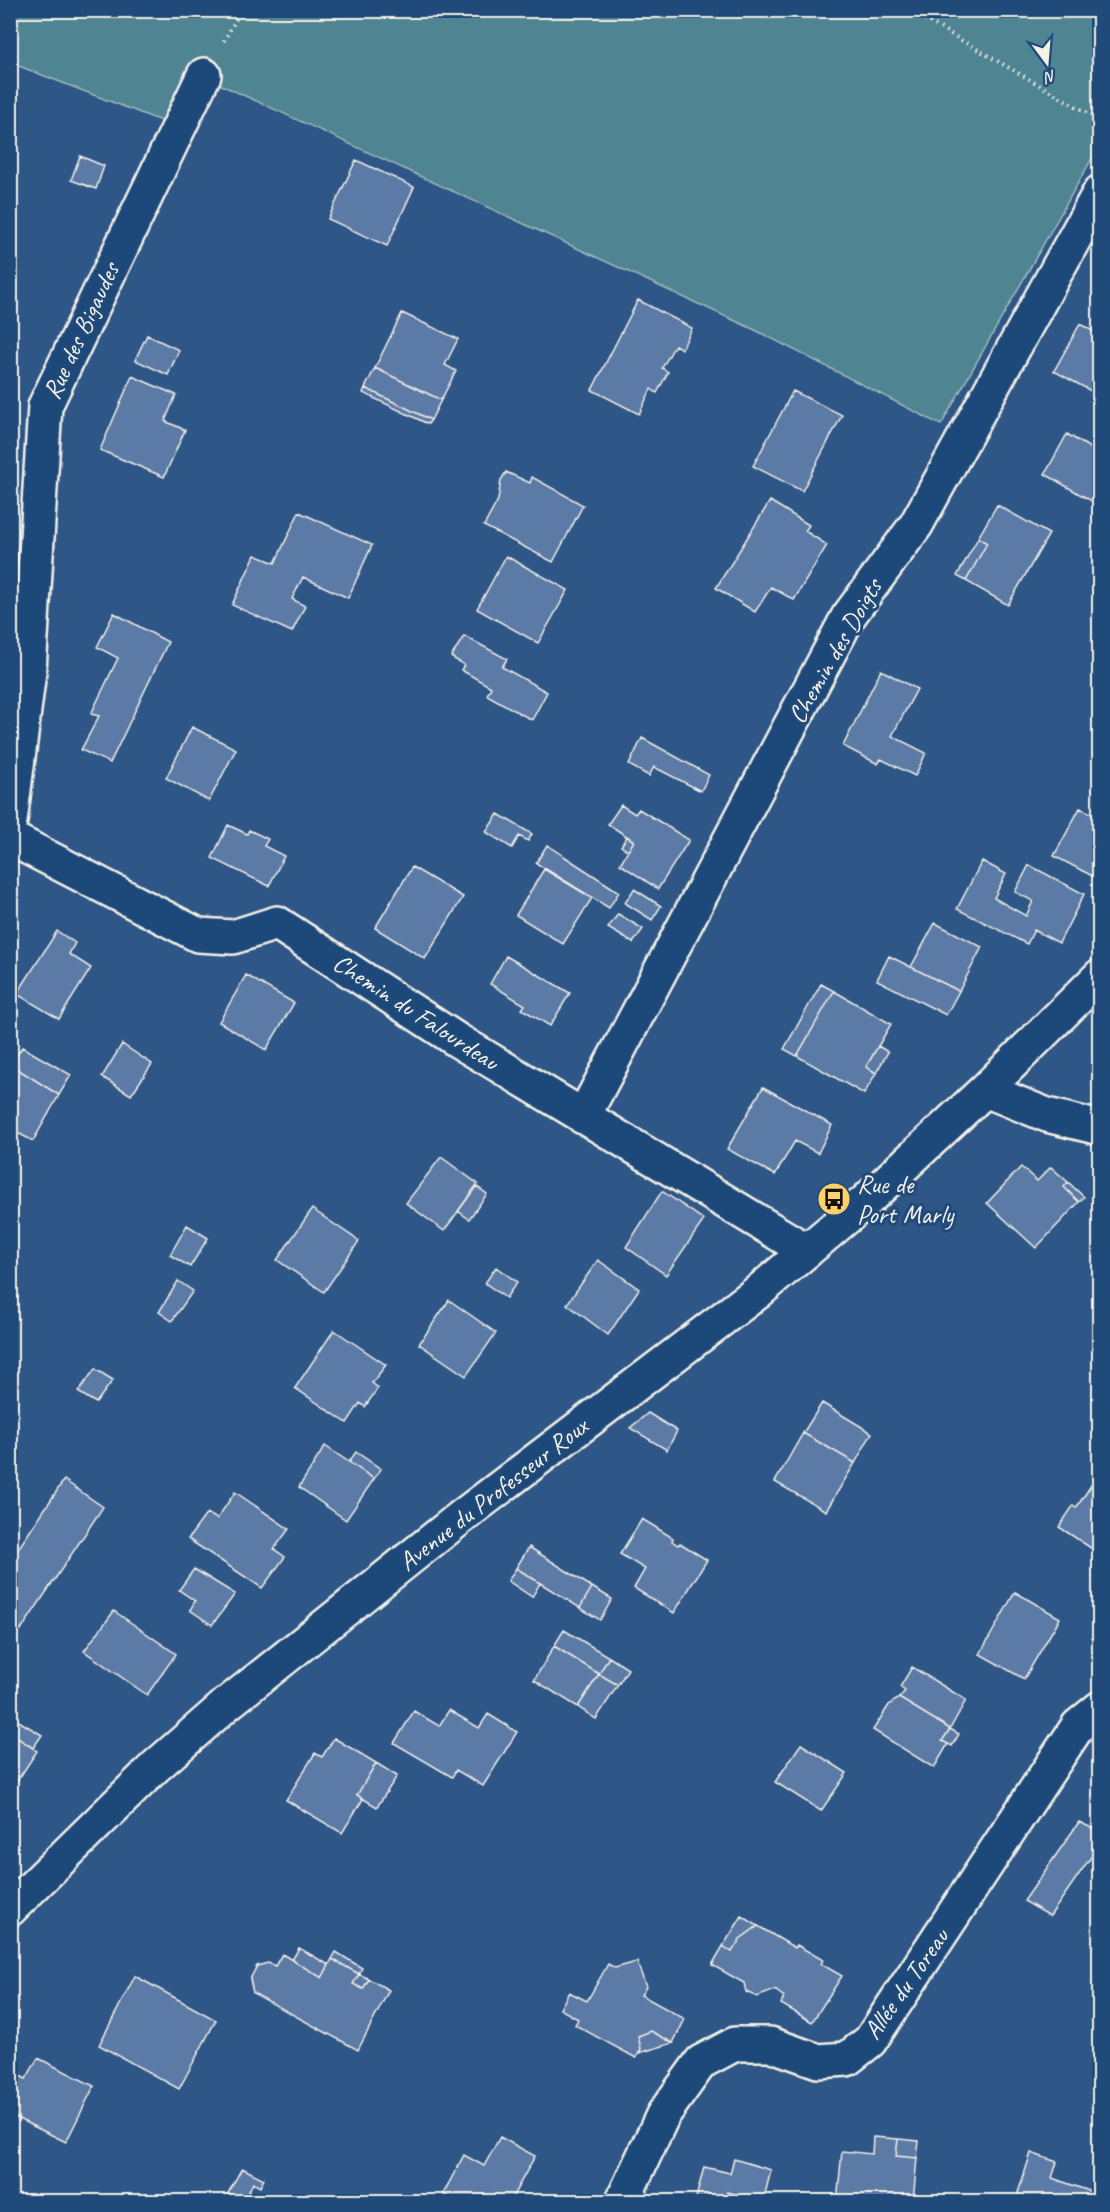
<svg xmlns="http://www.w3.org/2000/svg" width="1110" height="2212" font-family="Caveat,sans-serif">
<rect width="100%" height="100%" fill="#2e5686"/>
<filter id="ink" filterUnits="userSpaceOnUse"><feTurbulence type="fractalNoise" baseFrequency=".0167" numOctaves="2"/><feDisplacementMap in="SourceGraphic" scale="12" xChannelSelector="R" yChannelSelector="G"/><feConvolveMatrix kernelMatrix="1 2 1 2 8 2 1 2 1" color-interpolation-filters="sRGB"/></filter>
<g filter="url(#ink)">
<path fill="#4f8492" stroke="#a2babd" stroke-width="1.5" d="M10 11H1099V146L941 425 755 330 204 77 158 158 161 121 11 63Z"/>
<path fill="#5c7aa6" stroke="#f4f1e8" stroke-width="1.5" d="M80 156 104 166 96 189 71 180Z
M356 160 414 187 387 246 328 219Z
M638 300 692 328 682 349 675 345 662 368 668 372 657 393 651 389 639 414 592 390Z
M402 313 458 339 445 365 456 371 441 400 375 368Z
M1080 324 1100 335V396L1054 371Z
M147 335 179 350 168 375 135 360Z
M375 368 441 400 431 420 365 388Z
M132 376 176 395 165 421 185 430 164 477 100 450Z
M365 388 431 420 428 424 363 393Z
M793 391 842 415 802 491 753 466Z
M1067 434 1100 454V506L1045 474Z
M506 472 530 483 532 477 583 505 553 562 484 526 498 500 501 480Z
M770 501 809 525 805 531 827 545 794 600 771 587 755 612 716 588Z
M997 505 1049 534 1008 605 966 581 987 543 978 538Z
M299 512 372 545 348 598 303 577 292 599 305 606 292 632 232 605 255 555 275 563Z
M978 538 987 543 966 581 957 576Z
M506 556 568 590 538 643 477 609Z
M114 613 168 642 110 763 81 750 99 716 91 714 118 658 97 647Z
M464 636 507 659 502 667 547 692 532 720 487 695 491 687 461 670 464 665 451 657Z
M881 670 917 689 892 736 926 753 915 776 881 759 878 764 843 746Z
M192 727 236 749 209 801 166 778Z
M642 738 709 775 701 791 654 767 649 776 629 765Z
M621 805 635 814 639 809 689 840 658 889 620 864 634 841 608 824Z
M1080 808 1100 817V880L1054 856Z
M498 814 532 834 528 841 519 836 512 848 486 832Z
M228 825 247 834 249 830 268 839 264 846 284 856 269 886 212 858Z
M627 836 634 841 628 851 621 846Z
M547 845 619 892 609 908 536 863Z
M982 861 1006 874 994 898 1026 916 1033 901 1015 892 1029 865 1084 894 1059 943 1034 930 1027 944 957 909Z
M412 867 463 897 425 959 375 928Z
M544 869 592 898 563 944 516 915Z
M634 889 661 906 652 920 625 903Z
M618 914 643 929 633 943 608 928Z
M935 923 982 947 959 991 911 967Z
M57 931 75 943 69 954 91 968 59 1019 17 994Z
M506 956 570 993 550 1026 522 1009 525 1005 490 984Z
M889 956 959 991 946 1015 877 980Z
M246 975 294 1003 266 1050 219 1022Z
M821 984 834 991 797 1056 784 1049Z
M834 991 891 1024 866 1067 876 1073 864 1094 797 1056Z
M122 1044 152 1064 131 1095 102 1077Z
M878 1046 888 1052 876 1073 866 1067Z
M22 1047 71 1075 59 1095 11 1065Z
M11 1065 59 1095 33 1141 10 1129Z
M763 1087 832 1125 818 1153 795 1141 775 1175 727 1149Z
M441 1157 478 1184 444 1231 406 1203Z
M1021 1167 1037 1181 1051 1167 1068 1182 1064 1187 1079 1202 1036 1248 987 1203Z
M1068 1182 1084 1197 1079 1202 1064 1187Z
M476 1186 487 1194 469 1219 458 1211Z
M662 1191 704 1220 666 1275 626 1247Z
M312 1209 359 1241 324 1292 277 1260Z
M187 1225 208 1238 190 1267 170 1255Z
M598 1260 639 1289 608 1335 567 1304Z
M496 1267 517 1282 506 1298 485 1283Z
M178 1281 193 1291 172 1321 159 1312Z
M449 1300 496 1333 466 1376 419 1344Z
M334 1330 386 1365 372 1383 378 1388 365 1407 360 1403 347 1423 295 1388Z
M95 1369 113 1380 96 1403 78 1392Z
M822 1403 872 1433 855 1463 803 1433Z
M648 1413 677 1431 667 1450 630 1428Z
M803 1433 855 1463 826 1511 775 1482Z
M325 1446 374 1479 346 1520 299 1487Z
M356 1452 381 1469 374 1479 349 1462Z
M1100 1472V1554L1059 1527 1073 1506 1076 1508Z
M64 1480 103 1507 21 1630 10 1623V1561Z
M235 1492 289 1529 274 1549 285 1557 262 1588 188 1539 207 1513 217 1519Z
M642 1519 673 1538 672 1541 678 1545 680 1543 707 1560 674 1613 634 1588 645 1569 620 1554Z
M529 1547 592 1587 580 1608 516 1568Z
M516 1568 540 1583 532 1597 508 1581Z
M194 1569 235 1594 212 1625 190 1610 195 1601 179 1590Z
M592 1587 612 1599 600 1620 580 1608Z
M1015 1592 1060 1618 1024 1679 980 1654Z
M114 1611 176 1654 147 1695 84 1651Z
M564 1630 609 1657 599 1674 554 1646Z
M554 1646 599 1674 578 1707 534 1680Z
M609 1657 628 1669 618 1685 599 1674Z
M912 1667 966 1700 950 1729 899 1698 905 1691 900 1687Z
M599 1674 618 1685 596 1719 578 1707Z
M899 1698 950 1729 942 1741 948 1744 934 1768 873 1730 889 1705Z
M449 1710 479 1728 488 1714 517 1732 483 1786 456 1770 452 1777 394 1743 414 1711 439 1726Z
M12 1717 42 1735 33 1748 10 1733Z
M950 1729 959 1734 952 1746 942 1741Z
M10 1733 37 1751 10 1792Z
M334 1738 376 1763 357 1795 363 1799 342 1833 286 1800 315 1753 322 1757Z
M801 1744 847 1773 821 1811 775 1782Z
M376 1763 397 1776 377 1807 357 1795Z
M1079 1822 1100 1832V1844L1050 1916 1024 1901Z
M742 1916 758 1926 740 1939 732 1952 723 1946Z
M758 1926 795 1948 797 1945 823 1960 821 1964 842 1976 812 2022 781 2004 784 1997 775 1990 757 1997 746 1992 744 1983 712 1965 723 1946 732 1952 740 1939Z
M299 1948 329 1965 322 1978 292 1960Z
M336 1952 362 1968 359 1974 332 1959Z
M282 1954 322 1978 332 1959 359 1974 353 1984 363 1989 369 1979 389 1990 358 2050 253 1993 250 1979 257 1966 268 1963 275 1966Z
M637 1962 646 1987 641 1995 685 2019 673 2043 651 2031 638 2036 641 2049 636 2058 575 2025 578 2019 560 2009 569 1992 587 2001 608 1964 615 1968Z
M359 1974 369 1979 363 1989 353 1984Z
M135 1976 216 2020 179 2089 99 2045Z
M651 2031 673 2043 639 2053 641 2049 638 2036Z
M38 2058 94 2086 66 2142 10 2115V2088L18 2075 26 2079Z
M500 2137 535 2156 513 2196 518 2202H457L443 2194 464 2155 484 2166Z
M873 2137 898 2139 896 2156 917 2158 913 2202H837L842 2151 872 2154Z
M898 2139 919 2141 917 2158 896 2156Z
M1031 2153 1057 2162 1052 2178 1095 2193 1092 2202H1015Z
M734 2159 771 2170 763 2202 727 2192 725 2202H695L704 2167 730 2173Z
M242 2168 264 2179 260 2187 253 2183 243 2202H235L226 2197Z"/>
<g fill="none" stroke-linecap="round" stroke-linejoin="round">
<g stroke="#f4f1e8" stroke-width="38">
<path id="minor" d="M10 821 29 671 45 406 204 75
M10 838 198 935 233 937 277 923 457 1040 807 1251
M985 1090 1047 1115 1100 1128
M583 1117 848 617 916 525 1100 192
M10 1909 155 1767 227 1704 460 1518 759 1291 866 1201 985 1090 1100 976
M622 2202 663 2115 701 2062 735 2044H770L818 2061 847 2059 870 2041 1078 1726 1100 1708"/>
</g>
<path stroke="#f4f1e8" stroke-width="4" stroke-dasharray="1.5 4.5" stroke-linecap="butt" d="M909 10 1100 120
M224 41 241 10"/>
<use href="#minor" stroke="#1f4a7a" stroke-width="33"/>
</g>
</g>
<defs>
<g id="bus-disc" transform="scale(1.725)"><circle r="9.5" fill="#ffd166" stroke="#1f4a7a"/><path d="M-5-6H5V4H4V6H2V4H-2V6H-4V4H-5ZM-3.5-4V0h7V-4ZM-3.5 1.2v1.5H-2V1.2ZM2 1.2v1.5H3.5V1.2Z" fill="#111"/></g>
</defs>
<g fill-rule="evenodd">
<use href="#bus-disc" x="834" y="1199"/>
</g>
<g text-anchor="middle" dominant-baseline="central" stroke-width="6" stroke-linejoin="round" paint-order="stroke">
<g font-size="26" fill="#f4f1e8" stroke="#1f4a7a">
<text transform="translate(81 331) rotate(-65)">Rue des Bigaudes</text>
<text transform="translate(835 651) rotate(-60)">Chemin des Doigts</text>
<text transform="translate(416 1012) rotate(33)">Chemin du Falourdeau</text>
<text transform="translate(493 1494) rotate(-38)">Avenue du Professeur Roux</text>
<text transform="translate(906 1984) rotate(-55)">Allée du Toreau</text>
</g>
<g font-size="26" fill="#f4f1e8" stroke="#1f4a7a" text-anchor="start">
<text x="857" y="1184">Rue de<tspan x="857" dy="30">Port Marly</tspan></text>
</g>
</g>
<rect width="1110" height="2212" fill="none" stroke="#1f4a7a" stroke-width="36"/>
<rect x="18" y="18" width="1074" height="2176" fill="none" stroke="#f4f1e8" stroke-width="2" filter="url(#ink)"/>
<g transform="translate(1047 63) rotate(164)" stroke="#1f4a7a" stroke-width="4.5" paint-order="stroke">
<path d="M0-4.5L10 22L0 15L-10 22Z" fill="#f4f1e8"/>
<text y="-9" font-size="16" font-weight="bold" text-anchor="middle" fill="#f4f1e8">N</text>
</g>
</svg>
